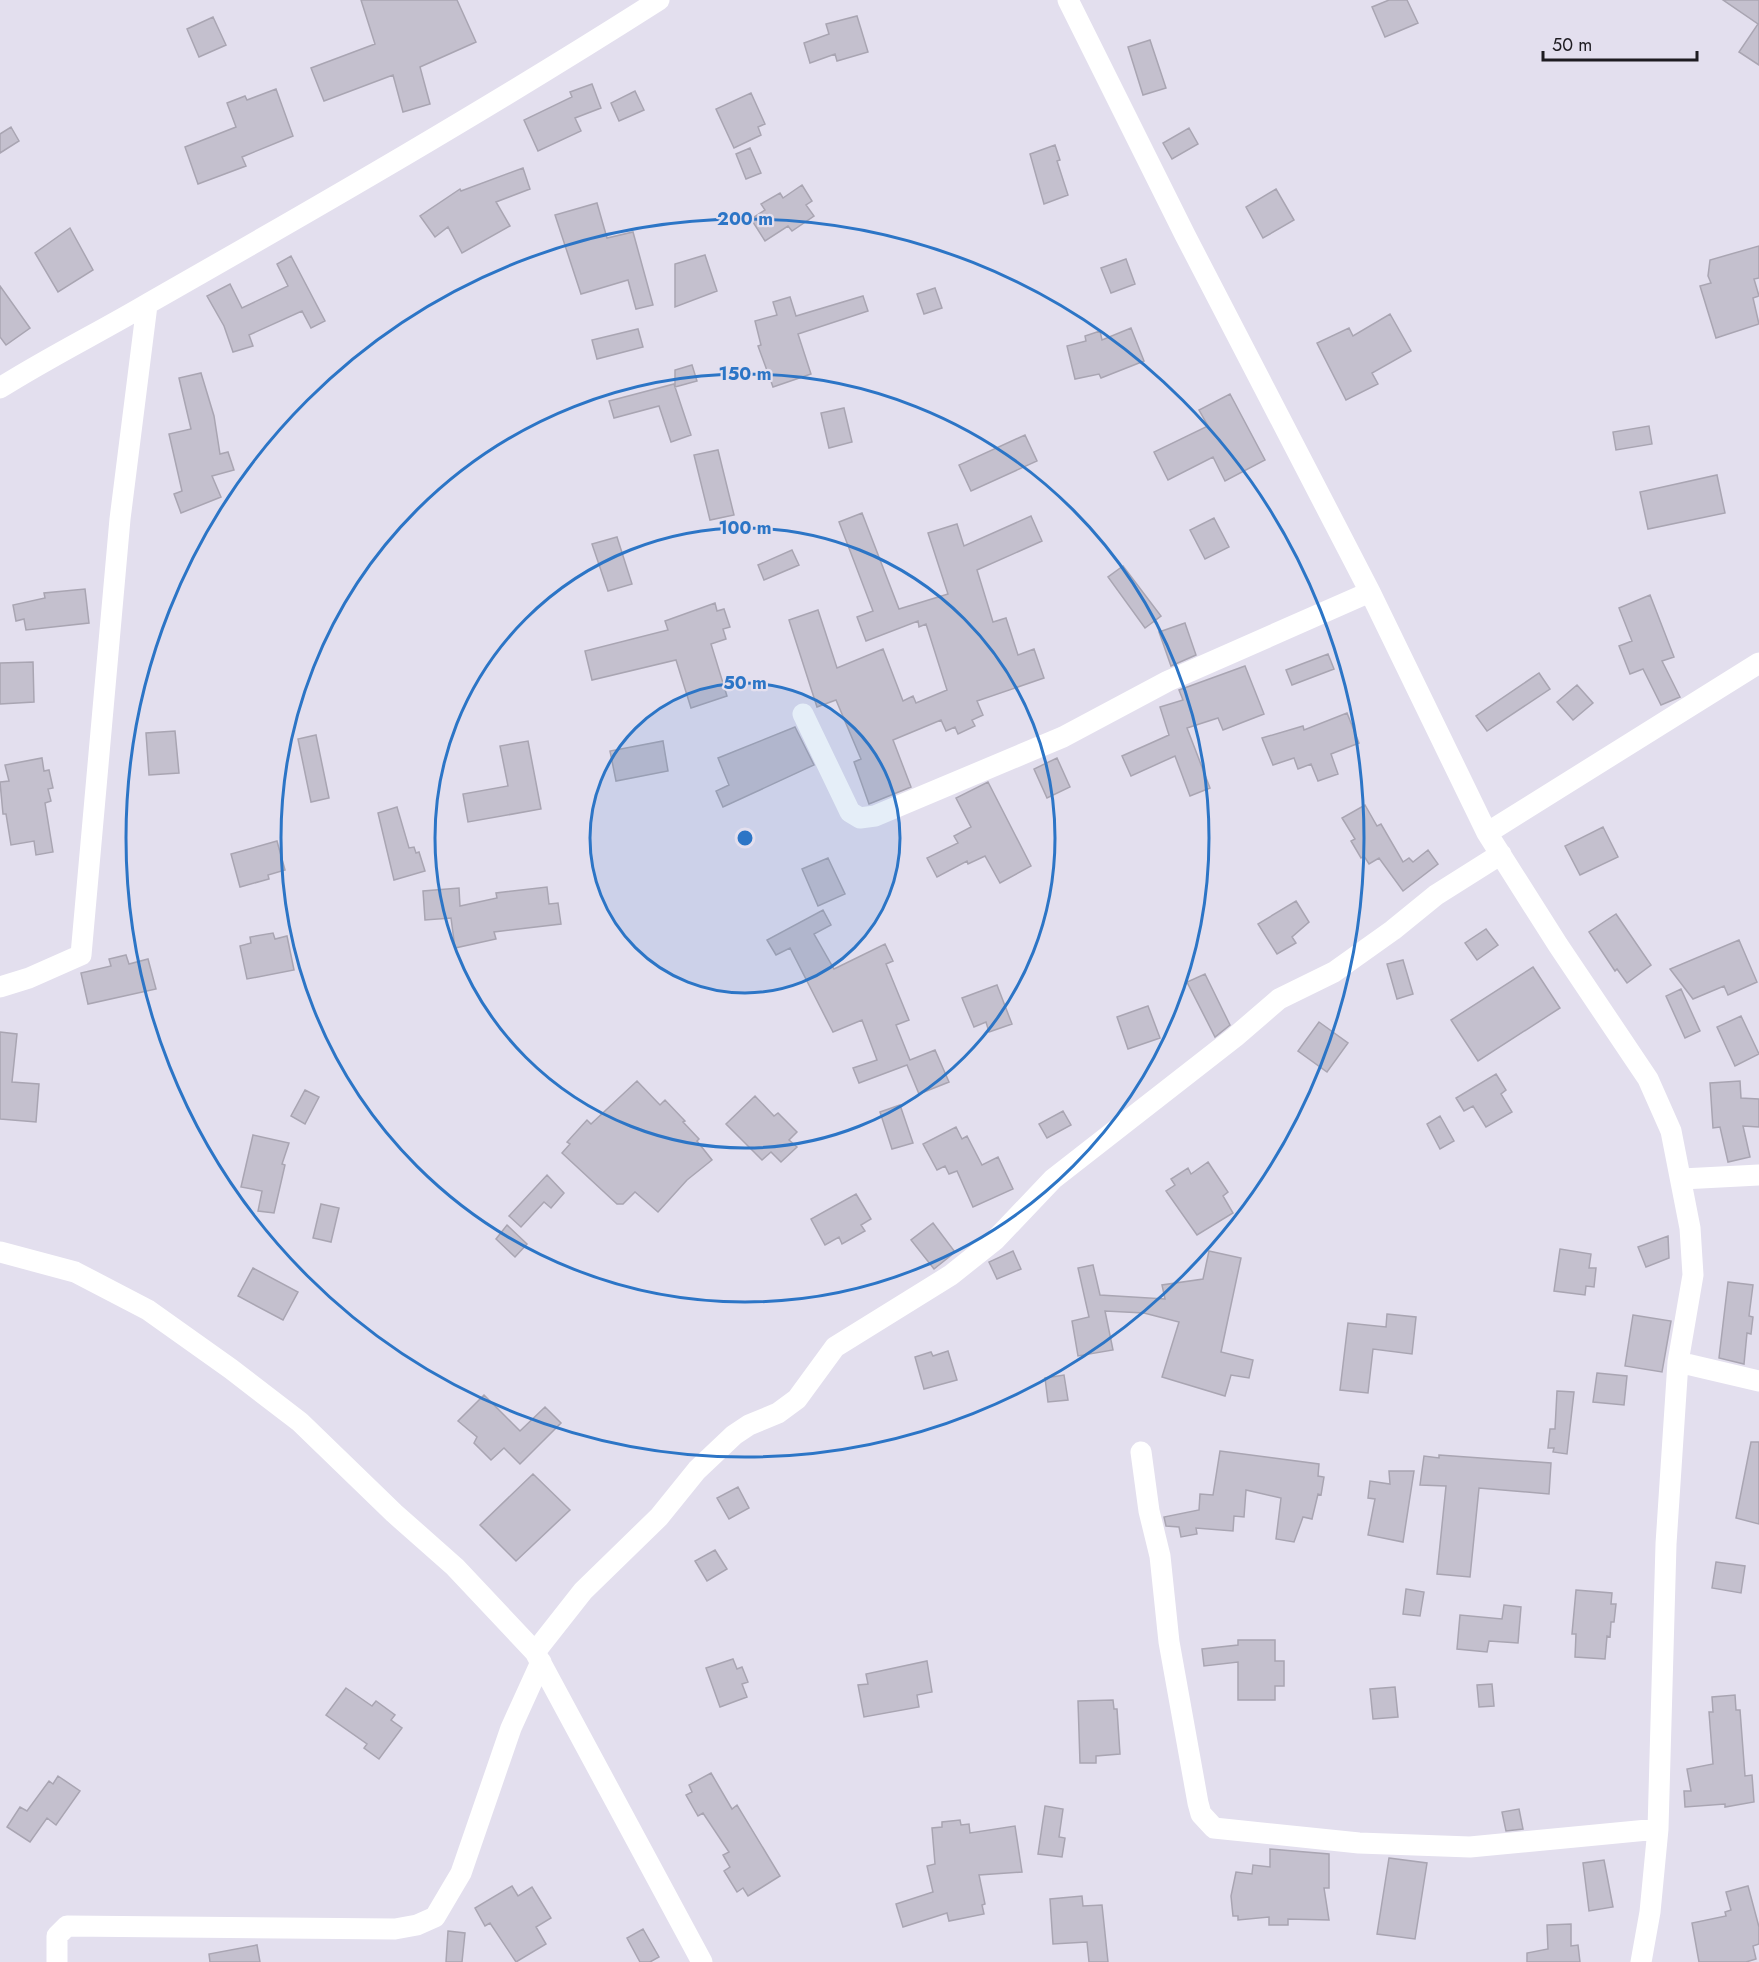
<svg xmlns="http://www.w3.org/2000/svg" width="1759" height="1962" font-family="Jost,sans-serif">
<rect width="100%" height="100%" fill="#e3dfee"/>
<path fill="#c4c0ce" stroke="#a9a5b2" stroke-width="1.5" d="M361 0H457L476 42 420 67 430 104 403 112 393 75 324 101 311 68 375 44Z
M1389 0H1407L1418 23 1385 37 1372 7Z
M1723 0H1759V65L1739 52 1758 24Z
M857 16 868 52 837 61 835 54 810 63 804 43 829 34 826 24Z
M213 17 226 45 199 57 187 29Z
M1150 40 1166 88 1143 95 1128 47Z
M592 84 601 108 575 118 581 131 538 151 524 120 572 97 570 92Z
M276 89 293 136 242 157 246 166 198 184 185 147 236 127 227 103 245 96 247 100Z
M635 91 644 110 619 121 611 103Z
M751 93 765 124 758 127 761 135 734 148 716 109Z
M11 127 19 141 0 153V134Z
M1189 128 1198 144 1172 159 1163 143Z
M1055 145 1060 160 1057 161 1068 195 1044 204 1030 154Z
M750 148 761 173 746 179 736 154Z
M523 168 530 189 496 202 510 226 462 253 448 227 435 237 420 216 460 189 461 191Z
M802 185 812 201 806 205 814 216 792 231 788 226 765 241 751 219 765 210 761 204 780 193 783 198Z
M1276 189 1294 220 1263 238 1246 207Z
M597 203 607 238 633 232 653 305 636 309 628 280 581 294 555 215Z
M70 228 93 270 58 292 35 253Z
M1759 246V278L1754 279 1759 296 1753 298 1759 324 1716 338 1700 286 1711 283 1708 276 1710 260Z
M705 255 717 291 675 307V264Z
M291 256 325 321 311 328 302 311 249 335 253 346 233 352 224 326 207 296 230 284 242 308 288 286 277 264Z
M1126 259 1135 284 1111 293 1101 268Z
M0 286 30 328 6 345 0 337Z
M935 288 942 308 924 314 917 294Z
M863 296 868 311 798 334 811 374 773 387 758 346 761 345 755 321 777 315 773 302 790 297 796 316Z
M1390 314 1411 351 1372 373 1378 384 1346 400 1317 343 1349 328 1353 336Z
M1131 328 1144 361 1101 378 1099 374 1075 379 1067 346 1086 341 1085 336 1100 331 1102 340Z
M638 329 643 347 597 359 592 340Z
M692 365 697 381 675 387V370Z
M201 373 214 416 220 454 228 452 234 470 212 476 221 497 181 513 174 494 182 491 169 434 191 429 179 378Z
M674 384 691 435 671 442 659 406 614 418 609 401Z
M1230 394 1265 460 1225 481 1213 457 1168 480 1154 452 1208 426 1199 410Z
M844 408 852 442 829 448 821 413Z
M1649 426 1652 444 1616 450 1613 432Z
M1025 435 1037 461 971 491 959 465Z
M718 450 734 515 710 520 694 455Z
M1717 475 1725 513 1648 529 1640 492Z
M862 513 899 609 948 594 928 533 957 524 964 546 1031 516 1042 541 977 570 993 622 1006 618 1018 655 1034 649 1044 678 977 701 983 715 972 720 975 726 958 734 955 727 946 731 941 720 893 740 911 787 869 804 854 762 861 759 836 700 817 707 789 620 818 610 837 668 883 649 903 701 913 696 916 703 947 690 926 624 919 627 918 621 866 641 857 617 873 611 839 522Z
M1214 518 1229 547 1205 559 1190 530Z
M617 537 632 584 608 591 592 544Z
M792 550 799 565 764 580 758 565Z
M1123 566 1161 616 1145 628 1108 577Z
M85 589 89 623 26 630 24 619 16 621 13 605 45 598 44 593Z
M1650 595 1674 657 1662 661 1680 697 1661 705 1643 669 1630 674 1619 646 1632 641 1619 608Z
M715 603 717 611 724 609 730 627 723 629 726 639 711 644 727 696 691 708 676 660 592 680 585 651 668 630 665 621Z
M1185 623 1196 655 1171 666 1159 632Z
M1328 654 1334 669 1292 685 1286 670Z
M33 662 34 702 0 704V663Z
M1245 666 1264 714 1223 730 1218 718 1187 728 1210 788 1190 796 1175 756 1131 776 1122 756 1169 735 1160 707 1183 700 1179 690Z
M1539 673 1550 689 1487 731 1476 716Z
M1577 685 1593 703 1573 720 1557 702Z
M1347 713 1359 743 1331 754 1338 774 1318 781 1311 764 1298 769 1294 758 1273 765 1262 738 1303 726 1304 730Z
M795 727 814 765 723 807 716 791 729 785 718 758Z
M175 731 179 773 149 775 146 733Z
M316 735 329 798 311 802 298 739Z
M528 741 541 809 468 822 463 794 508 786 500 746Z
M663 741 668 771 616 781 610 751Z
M42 758 44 771 49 770 53 788 48 789 51 801 45 803 53 852 36 855 34 841 11 845 6 814H3L0 782 9 781 5 765Z
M1057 758 1070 787 1047 798 1034 769Z
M988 782 1031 866 1000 883 985 856 968 864 967 861 937 877 927 858 958 843 954 836 971 827 956 798Z
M1365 805 1377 826 1381 824 1403 862 1409 858 1413 862 1428 850 1438 864 1403 891 1379 858 1369 864 1364 856 1361 858 1351 841 1355 839 1342 818Z
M397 807 409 848 414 847 416 853 419 852 425 871 394 880 378 813Z
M1603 827 1618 857 1580 875 1565 846Z
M277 841 285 870 268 875 269 879 240 887 231 854Z
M828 858 845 894 818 906 802 869Z
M547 887 549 904 558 903 561 924 494 932 496 939 455 948 451 918 425 920 423 891 459 888 460 906 497 898 496 893Z
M1296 901 1309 922 1292 937 1296 943 1277 954 1258 924Z
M823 910 831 925 814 934 834 969 885 944 893 961 886 964 909 1020 896 1025 910 1060 935 1050 949 1082 919 1094 907 1065 859 1083 853 1068 877 1060 862 1020 833 1032 790 948 776 955 767 940Z
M1616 914 1651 965 1627 983 1617 969 1615 971 1589 932Z
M1486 929 1498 945 1477 960 1465 943Z
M273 933 275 939 287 936 294 970 247 979 240 946 251 943 250 937Z
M1739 940 1757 982 1728 995 1724 986 1693 999 1670 969Z
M126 955 129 964 148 959 156 989 88 1004 81 973 111 966 109 959Z
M1403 960 1413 994 1397 999 1387 964Z
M1533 967 1560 1008 1478 1061 1451 1020Z
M1205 974 1230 1025 1215 1037 1187 982Z
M997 985 1012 1024 989 1032 986 1022 974 1027 962 998Z
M1681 989 1700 1031 1685 1038 1666 996Z
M1148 1006 1160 1038 1128 1049 1117 1017Z
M1741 1016 1759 1054 1735 1066 1717 1027Z
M1319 1022 1348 1043 1327 1072 1298 1051Z
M0 1032 17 1034 12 1082 39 1084 36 1122 0 1119Z
M1496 1074 1506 1090 1501 1094 1512 1112 1486 1127 1473 1106 1464 1111 1456 1098Z
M637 1081 660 1105 665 1100 685 1121 683 1122 699 1139 697 1141 712 1160 687 1180 658 1212 635 1192 623 1204H617L562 1153 570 1144 567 1142 587 1120 591 1124Z
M1740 1081 1741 1098 1759 1099V1127L1743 1126 1750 1157 1728 1162 1720 1127 1713 1128 1710 1083Z
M305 1090 319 1097 305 1124 291 1116Z
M755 1096 774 1116 778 1113 797 1132 789 1140 797 1147 781 1162 771 1152 762 1160 726 1124Z
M900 1105 913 1143 892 1149 880 1112Z
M1063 1111 1071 1125 1047 1138 1039 1124Z
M1440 1116 1454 1141 1440 1149 1427 1124Z
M956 1127 962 1139 967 1136 982 1165 998 1157 1013 1189 973 1207 957 1171 949 1174 945 1166 937 1170 923 1144Z
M253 1135 289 1143 282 1164 285 1165 274 1213 258 1211 262 1191 241 1187Z
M1208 1162 1228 1192 1223 1196 1233 1213 1197 1235 1166 1191 1175 1185 1171 1179 1188 1168 1191 1174Z
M547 1175 564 1193 551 1208 544 1202 521 1227 509 1216Z
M856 1194 871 1219 861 1225 865 1231 842 1244 839 1237 825 1245 811 1219Z
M321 1204 339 1208 331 1242 313 1238Z
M933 1223 955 1252 934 1269 911 1240Z
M507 1225 527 1244 515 1257 496 1239Z
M1668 1236 1669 1258 1646 1267 1638 1247Z
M1560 1249 1591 1254 1589 1268H1596L1594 1287 1586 1286 1585 1295 1554 1291Z
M1013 1251 1021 1269 997 1279 989 1262Z
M1209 1251 1241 1258 1221 1352 1253 1360 1249 1378 1231 1375 1225 1396 1162 1377 1179 1322 1144 1313 1105 1311 1113 1350 1078 1356 1072 1321 1089 1317 1078 1268 1093 1265 1100 1295 1165 1299 1162 1285 1203 1279Z
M253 1268 298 1292 283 1320 238 1296Z
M1728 1282 1753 1285 1749 1316 1753 1317 1751 1334 1747 1333 1744 1364 1719 1358Z
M1387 1314 1416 1317 1412 1354 1373 1349 1368 1393 1340 1390 1348 1323 1386 1327Z
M1633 1315 1671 1321 1662 1372 1625 1366Z
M948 1351 957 1380 924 1389 915 1357 931 1352 933 1356Z
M1597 1373 1627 1376 1624 1405 1593 1402Z
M1064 1375 1068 1400 1048 1402 1045 1378Z
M1557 1391 1574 1392 1567 1454 1553 1452 1554 1448H1548L1550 1429H1555Z
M484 1395 520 1431 545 1407 561 1423 520 1464 504 1448 491 1460 474 1443 477 1437 458 1421Z
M1751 1442H1759V1524L1736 1518Z
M1220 1451 1319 1464 1318 1476 1324 1477 1321 1495 1318 1494 1312 1519 1303 1517 1294 1542 1276 1539 1281 1498 1246 1490 1244 1517 1234 1516 1233 1531 1196 1528 1197 1534 1181 1537 1179 1527 1166 1526 1164 1517 1199 1510 1200 1494 1213 1495Z
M1439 1455 1551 1463 1549 1494 1479 1488 1470 1577 1437 1574 1446 1486 1420 1485 1424 1456 1439 1458Z
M1389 1471H1414L1403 1542 1368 1535 1375 1499 1368 1498 1370 1481 1390 1484Z
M533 1474 570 1510 516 1561 480 1525Z
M738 1487 749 1508 729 1519 717 1498Z
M715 1550 727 1569 707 1581 695 1561Z
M1716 1562 1745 1566 1741 1593 1712 1588Z
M1406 1589 1424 1592 1420 1616 1403 1614Z
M1576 1590 1612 1593 1611 1604H1616L1614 1622H1611L1610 1637 1607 1636 1605 1659 1575 1657 1576 1634H1572Z
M1504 1605 1521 1607 1518 1643 1489 1641 1487 1652 1457 1649 1460 1615 1502 1619Z
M1238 1640H1275V1661H1284V1686H1275V1700H1238V1662L1204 1666 1202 1649 1238 1645Z
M733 1659 737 1669 742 1667 748 1682 742 1684 747 1697 720 1707 706 1668Z
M927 1661 932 1692 917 1695 919 1707 864 1717 858 1685 868 1684 866 1674Z
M1492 1684 1494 1706 1479 1707 1477 1685Z
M1395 1687 1398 1717 1373 1719 1370 1689Z
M346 1688 372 1706 376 1701 395 1715 391 1720 402 1728 379 1759 364 1748 367 1744 326 1715Z
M1735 1695 1736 1710H1740L1745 1776 1752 1775 1754 1802 1725 1807V1804L1685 1807 1684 1791H1691L1687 1769 1713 1764 1709 1712H1713L1712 1697Z
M1113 1700 1114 1709H1117L1120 1754 1096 1756V1763H1080L1078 1701Z
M711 1773 732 1809 737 1805 780 1876 748 1896 743 1888 737 1892 724 1871 730 1867 723 1855 729 1852 703 1813 698 1816 686 1795 692 1792 689 1785Z
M58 1776 80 1791 56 1825 47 1818 30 1842 7 1827 20 1807 27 1811 49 1781 53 1784Z
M1045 1806 1063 1809 1059 1837 1065 1838 1062 1857 1038 1854Z
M1519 1809 1523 1829 1506 1831 1502 1812Z
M960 1820 961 1825 969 1824 970 1833 1015 1826 1022 1872 979 1875 985 1904 982 1905 984 1914 949 1921 947 1913 903 1927 896 1904 933 1892 927 1866 935 1864 932 1828 942 1827V1822Z
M1270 1849 1329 1854V1888H1324L1329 1920 1288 1919V1925H1269V1917L1238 1920V1916H1233L1231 1896 1236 1872 1252 1874 1253 1865 1270 1867Z
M1389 1858 1427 1863 1415 1939 1377 1934Z
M1604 1860 1613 1907 1589 1911 1583 1863Z
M512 1886 518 1896 532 1887 551 1918 536 1927 546 1944 516 1962 490 1923 485 1926 475 1908Z
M1748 1886 1759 1927V1944L1753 1946 1756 1959 1746 1962H1699L1692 1923 1726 1916 1725 1912 1731 1910 1726 1892Z
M1082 1896 1083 1906 1102 1905 1108 1962H1089L1087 1942 1053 1944 1050 1899Z
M1571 1924V1946L1578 1945 1580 1962H1527V1953L1548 1949 1547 1925Z
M643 1929 659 1957 650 1962H640L627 1938Z
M448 1931 465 1933 462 1962H446Z
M257 1945 260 1962H210L209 1954Z"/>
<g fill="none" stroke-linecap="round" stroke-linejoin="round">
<path stroke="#fff" stroke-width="21" d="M1068 0 1185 235 1370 592 1487 833 1558 945 1648 1079 1671 1131 1690 1228 1693 1275 1678 1362 1666 1544 1658 1829 1650 1912 1641 1962
M0 388C49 357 100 332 149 303 321 205 493 106 659 0
M803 714 850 812 860 818 875 816 1063 737 1168 681 1370 592
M1487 833 1759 663
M0 987 29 978 81 955 120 519 147 305
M1682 1179 1759 1175
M0 1252 75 1272 148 1310 231 1369 300 1422 394 1513 455 1567 535 1652 702 1962
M1678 1362 1759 1381
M1141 1452 1149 1511 1160 1556 1169 1642 1198 1803 1201 1814 1214 1828 1359 1843 1470 1847 1658 1829
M535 1652 583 1591 659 1517 697 1470 734 1435 749 1425 778 1413 797 1399 835 1347 951 1275 995 1240 1053 1179 1235 1037 1279 999 1334 972 1393 930 1436 895 1501 854
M57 1962V1936L67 1926 395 1929 417 1925 435 1917 461 1873 511 1728 541 1662"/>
</g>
<circle cx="745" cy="838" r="155" fill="#2c75c6" fill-opacity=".12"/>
<g fill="none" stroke="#2c75c6" stroke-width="3">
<circle cx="745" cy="838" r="155"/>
<circle cx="745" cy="838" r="310"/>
<circle cx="745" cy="838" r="464"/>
<circle cx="745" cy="838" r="619"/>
</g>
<circle cx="745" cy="838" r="9" fill="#2c75c6" stroke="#e3dfee" stroke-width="3"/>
<g font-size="18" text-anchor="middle" font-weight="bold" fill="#2c75c6" stroke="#e3dfee" stroke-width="4.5" stroke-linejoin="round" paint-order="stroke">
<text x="745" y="225">200 m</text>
<text x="745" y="380">150 m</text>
<text x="745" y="534">100 m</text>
<text x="745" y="689">50 m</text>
</g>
<path d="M1543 51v9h154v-9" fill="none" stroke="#1e1c21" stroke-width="3"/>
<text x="1552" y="51" font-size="18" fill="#1e1c21" stroke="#e3dfee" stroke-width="4.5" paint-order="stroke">50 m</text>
</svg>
